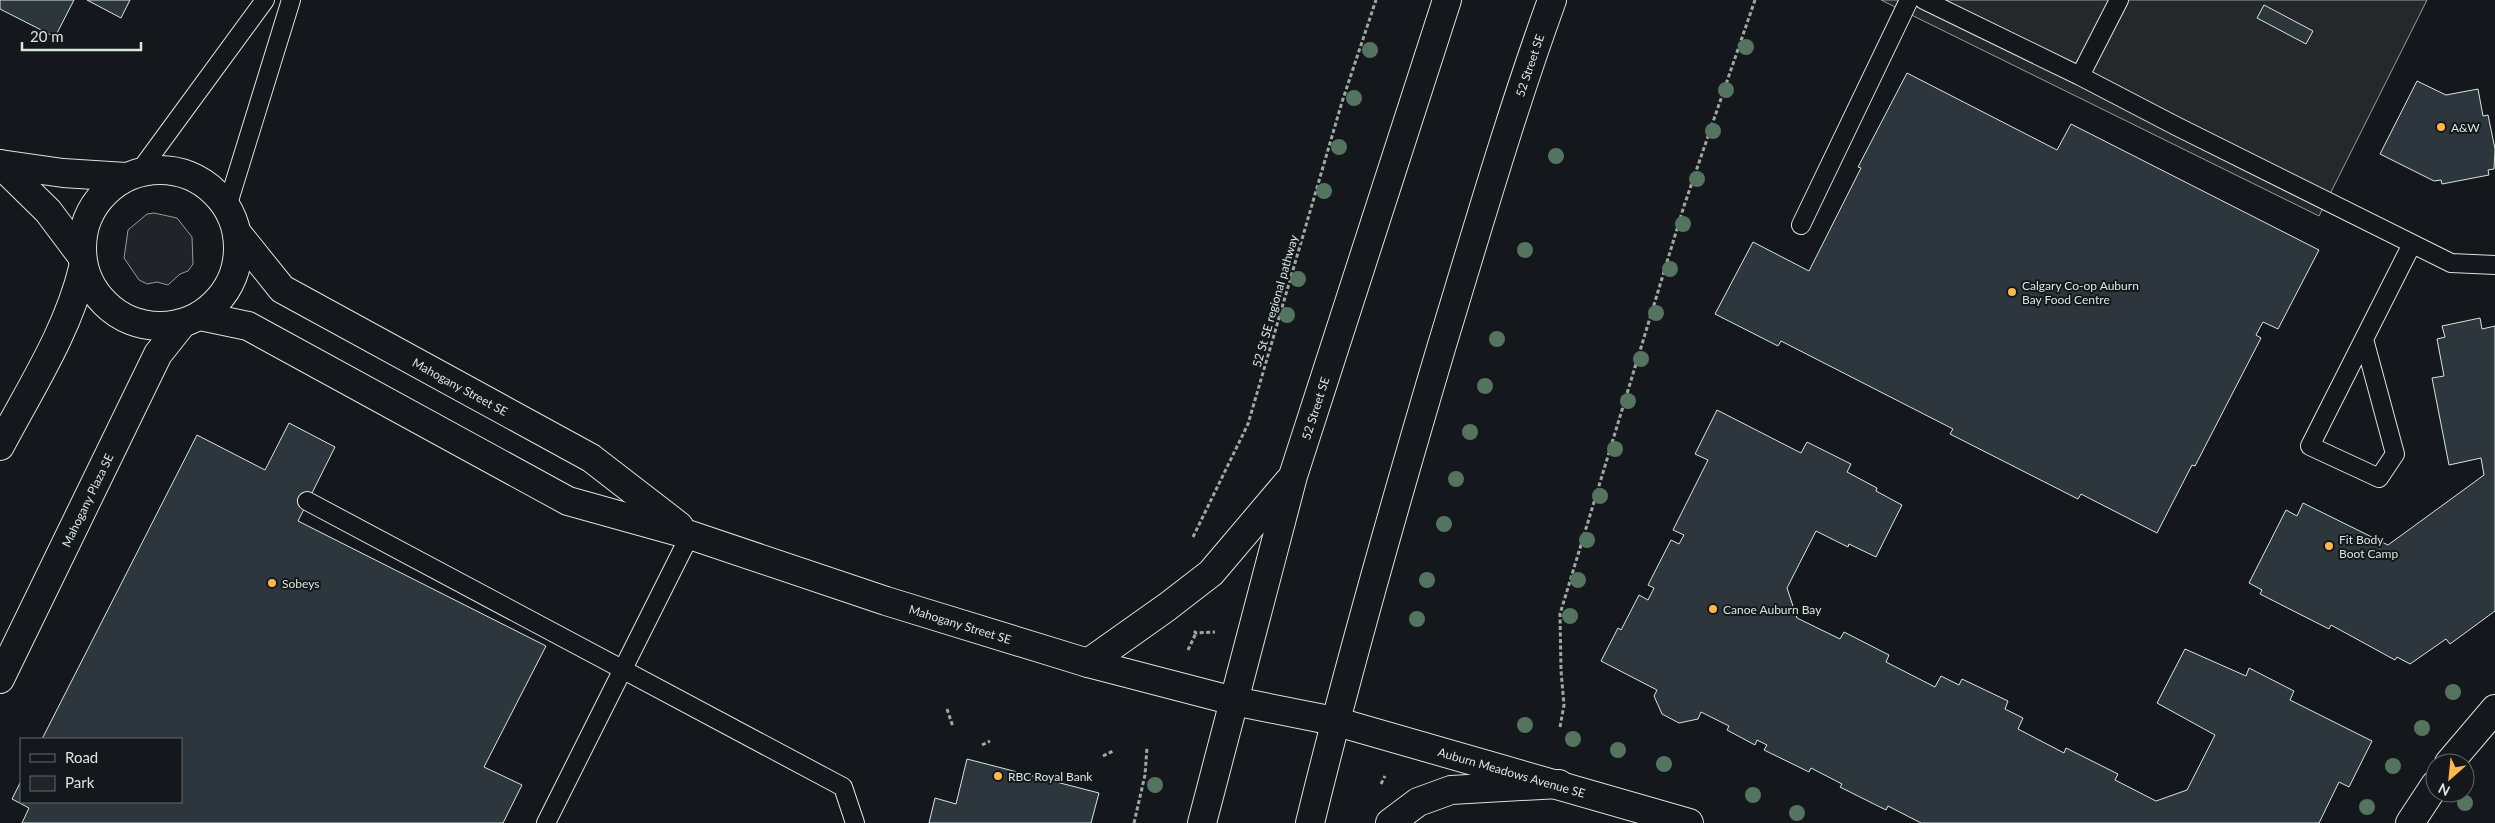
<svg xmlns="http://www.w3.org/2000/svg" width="2495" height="823" font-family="Lato,sans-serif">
<rect width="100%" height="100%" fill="#14181c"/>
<path fill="#202428" stroke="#939e99" d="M154 213 177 218 192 237 193 264 188 271 180 274 168 285 157 282 147 284 139 280 124 258 128 230 147 214Z"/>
<path fill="#24282b" stroke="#939e99" d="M1881 0H2427L2319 216Z"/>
<path fill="#2c363c" stroke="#d8e6dc" d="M0 0H74L55 37 0 9Z
M87 0H130L121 18Z
M2264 5 2313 31 2306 44 2257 18Z
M1907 73 2057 150 2071 124 2319 250 2278 329 2263 322 2256 335 2261 338 2195 466 2192 465 2157 533 2081 494 2078 499 1950 434 1953 429 1781 341 1778 346 1715 314 1753 242 1809 271 1861 168 1858 167Z
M2417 81 2446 95 2478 89 2483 116 2488 115 2495 149 2494 169 2488 170 2489 175 2442 184 2441 180 2434 181 2380 154Z
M2480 318 2482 329 2495 326V611L2450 644 2446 639 2410 664 2397 657 2395 660 2331 625 2329 629 2260 594 2262 590 2249 583 2286 510 2297 516 2303 503 2388 545 2484 475 2481 458 2449 465 2432 378 2444 376 2437 339 2445 337 2442 326Z
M1717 410 1801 453 1807 442 1851 464 1847 472 1877 488 1876 491 1902 505 1876 557 1849 544 1848 547 1816 531 1787 588 1797 618 1840 639 1844 632 1889 655 1886 662 1935 687 1941 676 1959 685 1962 679 2008 701 2005 709 2023 718 2018 729 2064 753 2066 748 2118 774 2115 780 2156 801 2187 790 2215 735 2157 703 2185 649 2246 676 2249 668 2294 691 2290 700 2372 741 2349 787 2339 782 2319 823H1921L1888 806 1886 810 1840 787 1842 784 1811 768 1809 772 1764 750 1767 745 1757 740 1755 745 1727 730 1729 726 1701 712 1698 719 1679 723 1662 714 1654 696 1657 690 1601 661 1618 628 1621 630 1639 595 1648 600 1654 588 1648 585 1671 540 1679 544 1684 535 1673 530 1708 460 1695 454Z
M289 423 335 447 298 521 546 646 484 767 522 785 503 823H22L29 808 12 799 21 781V802H181V739H42L197 435 265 470Z
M967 759 1099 793 1091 823H929L935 798 956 804Z"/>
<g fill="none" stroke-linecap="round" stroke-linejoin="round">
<g stroke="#d8e6dc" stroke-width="20">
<path id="lane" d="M1924 0 2080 76
M2119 0 2080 76 2176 126 2451 263 2495 265
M139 172 265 0
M227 207 291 0
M1801 225 1909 0
M2364 339 2395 454 2379 478 2310 446 2412 244
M307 501 843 787 855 823
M546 823 690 535"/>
</g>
<g stroke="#d8e6dc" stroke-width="30">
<g id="street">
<path d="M0 164 63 173 126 177"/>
<path d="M0 164 48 211 81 255"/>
<circle cx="160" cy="248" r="78"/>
<path id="s1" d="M237 233 282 289 591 458 679 526"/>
<path id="s2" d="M200 316 248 326 568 501 690 535 886 601 1088 663 1234 701"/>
<path d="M0 446C30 389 68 331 83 268"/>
<path id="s3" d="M0 679 158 354 181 325"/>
<path id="s4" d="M1334 721 1689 823"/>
<path d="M2449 763 2495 709"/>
<path d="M2410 823 2435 785"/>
</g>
</g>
<g stroke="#d8e6dc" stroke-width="30">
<g id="secondary">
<path d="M1088 663 1167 607 1211 573 1289 481"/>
<path d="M1234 701 1334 721"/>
<path id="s5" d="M1202 823 1293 476 1447 0"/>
<path id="s6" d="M1310 823C1349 663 1395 503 1442 345 1477 230 1511 113 1552 0"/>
<path d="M1390 823 1418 802 1451 790 1559 784"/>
</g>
</g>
<path stroke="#9da8a2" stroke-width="3" stroke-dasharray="4 2.5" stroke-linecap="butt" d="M1193 537 1248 424 1342 102 1376 0
M1194 631 1196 633 1215 632
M1188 650 1196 633
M947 709 953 727
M1560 727 1564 705 1561 671 1560 614 1684 206 1755 0
M982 745 990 741
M1103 756 1113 751
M1381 784 1385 776
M1134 823 1145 775 1147 747"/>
<use href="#lane" stroke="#14181c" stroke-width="18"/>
<use href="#street" stroke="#14181c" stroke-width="28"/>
<use href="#secondary" stroke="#14181c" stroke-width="28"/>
</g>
<g fill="#55745f">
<circle cx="1746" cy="47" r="8"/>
<circle cx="1370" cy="50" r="8"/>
<circle cx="1726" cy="90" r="8"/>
<circle cx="1354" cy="98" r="8"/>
<circle cx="1713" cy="131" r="8"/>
<circle cx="1339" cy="147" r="8"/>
<circle cx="1556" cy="156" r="8"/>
<circle cx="1697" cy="179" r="8"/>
<circle cx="1324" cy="191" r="8"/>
<circle cx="1683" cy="224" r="8"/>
<circle cx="1525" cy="250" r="8"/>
<circle cx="1670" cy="269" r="8"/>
<circle cx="1298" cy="279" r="8"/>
<circle cx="1656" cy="313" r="8"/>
<circle cx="1287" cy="315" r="8"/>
<circle cx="1497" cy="339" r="8"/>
<circle cx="1641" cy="359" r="8"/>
<circle cx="1485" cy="386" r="8"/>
<circle cx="1628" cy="401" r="8"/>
<circle cx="1470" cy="432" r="8"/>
<circle cx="1615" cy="449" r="8"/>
<circle cx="1456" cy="479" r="8"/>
<circle cx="1600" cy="496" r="8"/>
<circle cx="1444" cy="524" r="8"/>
<circle cx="1587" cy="540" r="8"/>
<circle cx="1427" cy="580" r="8"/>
<circle cx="1578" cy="580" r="8"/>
<circle cx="1570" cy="616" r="8"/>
<circle cx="1417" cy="619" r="8"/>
<circle cx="2453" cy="692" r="8"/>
<circle cx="1525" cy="725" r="8"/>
<circle cx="2422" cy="728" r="8"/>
<circle cx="1573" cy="739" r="8"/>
<circle cx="1618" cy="750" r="8"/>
<circle cx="1664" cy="764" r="8"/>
<circle cx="2393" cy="766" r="8"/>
<circle cx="1155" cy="785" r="8"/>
<circle cx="1753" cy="795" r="8"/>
<circle cx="2465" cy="803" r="8"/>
<circle cx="2367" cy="807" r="8"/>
<circle cx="1797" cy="813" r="8"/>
</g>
<g fill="#ffb74d" stroke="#14181c" stroke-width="2">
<circle cx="2441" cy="127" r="5"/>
<circle cx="2012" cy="292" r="5"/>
<circle cx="2329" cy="546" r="5"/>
<circle cx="272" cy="583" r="5"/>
<circle cx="1713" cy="609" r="5"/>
<circle cx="998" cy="776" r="5"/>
</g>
<g text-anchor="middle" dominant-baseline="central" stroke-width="4" stroke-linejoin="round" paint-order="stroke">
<g font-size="12" fill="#d8e6dc" stroke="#14181c">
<text stroke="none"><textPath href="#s6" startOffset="789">52 Street SE</textPath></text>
<text transform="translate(1275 301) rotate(-74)">52 St SE regional pathway</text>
<text stroke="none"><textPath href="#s1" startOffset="275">Mahogany Street SE</textPath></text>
<text stroke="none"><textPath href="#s5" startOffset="430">52 Street SE</textPath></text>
<text stroke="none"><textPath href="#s3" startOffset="199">Mahogany Plaza SE</textPath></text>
<text stroke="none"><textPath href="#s2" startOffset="825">Mahogany Street SE</textPath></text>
<text stroke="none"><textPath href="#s4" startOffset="185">Auburn Meadows Avenue SE</textPath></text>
</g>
<g font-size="12" fill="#d8e6dc" stroke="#14181c" text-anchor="start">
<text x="2451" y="127">A&amp;W</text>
<text x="2022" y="285">Calgary Co-op Auburn<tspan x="2022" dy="14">Bay Food Centre</tspan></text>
<text x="2339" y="539">Fit Body<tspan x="2339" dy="14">Boot Camp</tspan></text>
<text x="282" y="583">Sobeys</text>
<text x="1723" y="609">Canoe Auburn Bay</text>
<text x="1008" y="776">RBC Royal Bank</text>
</g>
</g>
<rect x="20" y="738" width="162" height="65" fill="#14181c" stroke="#626a69"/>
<rect x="30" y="754" width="25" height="8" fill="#14181c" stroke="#626a69"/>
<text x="65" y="763" font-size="15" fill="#d8e6dc">Road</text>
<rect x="30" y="776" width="25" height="15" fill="#202428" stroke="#626a69"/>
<text x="65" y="788" font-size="15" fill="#d8e6dc">Park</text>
<g transform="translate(2450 778) rotate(207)"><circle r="24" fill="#14181c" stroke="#626a69"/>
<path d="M0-4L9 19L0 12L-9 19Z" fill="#ffb74d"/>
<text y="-8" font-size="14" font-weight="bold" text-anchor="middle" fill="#d8e6dc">N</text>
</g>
<path d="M22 42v8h119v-8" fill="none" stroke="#d8e6dc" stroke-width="2.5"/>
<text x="30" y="42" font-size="15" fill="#d8e6dc" stroke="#14181c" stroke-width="4" paint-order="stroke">20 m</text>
</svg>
